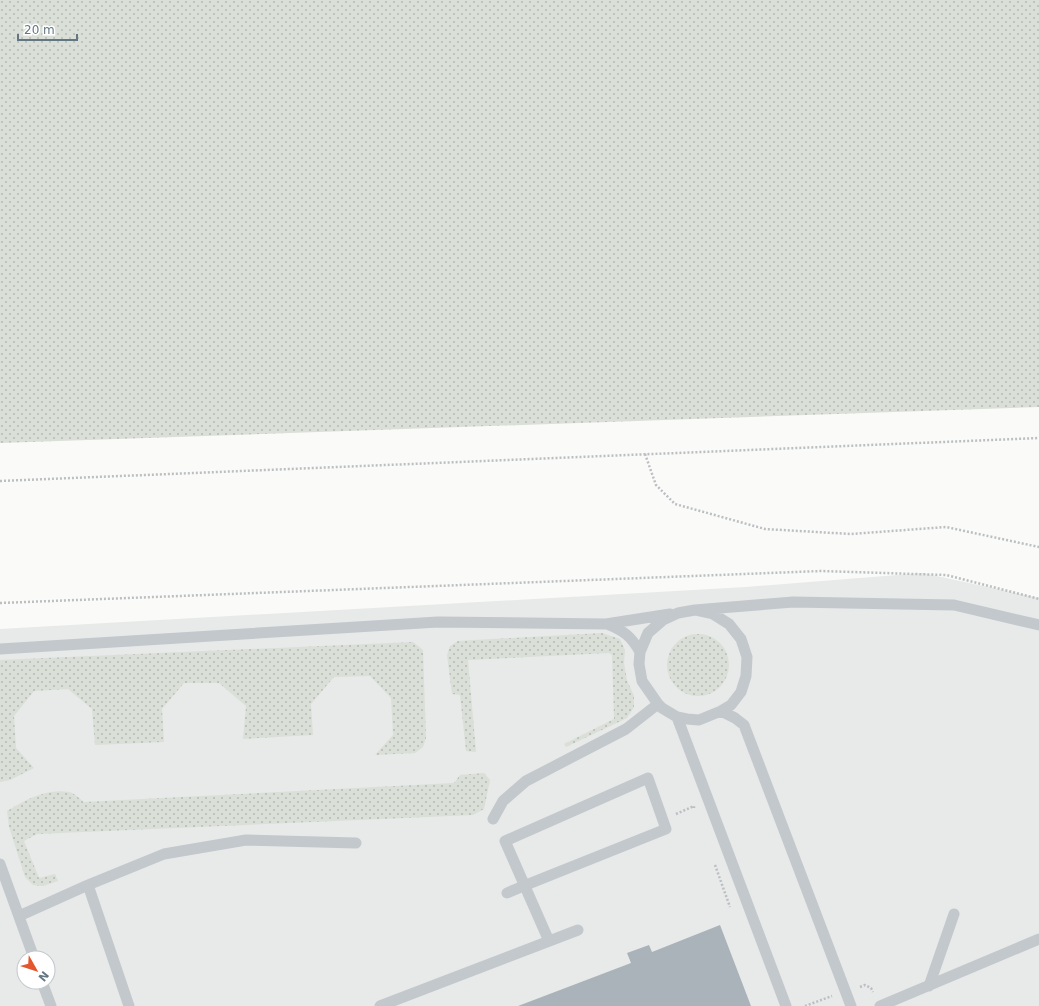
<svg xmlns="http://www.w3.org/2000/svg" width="1039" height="1006" font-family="'DejaVu Sans',sans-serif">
<defs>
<pattern id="grass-dots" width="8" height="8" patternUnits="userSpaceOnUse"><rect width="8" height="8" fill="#dadfd7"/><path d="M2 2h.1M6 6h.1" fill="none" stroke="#b4b9b4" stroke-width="1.8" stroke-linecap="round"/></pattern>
</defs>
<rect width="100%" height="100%" fill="#fafaf8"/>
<path fill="#e8e9e9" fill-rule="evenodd" d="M923 573 1039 598V1006H0V629L746 587ZM24 958H48V982H24Z"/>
<path fill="url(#grass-dots)" d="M0 0H1039V407L0 443Z
M602 633 620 639 625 650 624 663 627 680 634 696V707L627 718 566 747 564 744 614 719 612 655 609 653 468 660 476 752 466 751 460 695 452 694 447 655 450 646 458 641Z
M667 665a31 31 0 1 1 62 0a31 31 0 1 1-62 0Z
M413 642 423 650 426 738 423 747 415 753 375 755 393 735 391 698 370 676 334 677 311 704 313 735 243 739 246 706 219 683H184L162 709 164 742 95 745 92 709 68 689 34 691 14 716 16 748 34 768 10 780 0 782V660Z
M484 773 490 780 484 809 473 815 37 834 24 841 39 878 55 874 58 881 43 886 33 885 25 877 9 827 7 811C25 800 47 788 69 792 74 793 80 799 84 802L454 783 460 775Z"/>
<path fill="#aab3b9" d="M720 925 751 1006H518L631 963 627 953 649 945 652 952Z"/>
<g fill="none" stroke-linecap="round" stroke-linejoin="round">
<path stroke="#bbbfc2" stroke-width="2.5" stroke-dasharray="2 2" stroke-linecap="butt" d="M645 454 656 485 675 504 765 529 851 534 946 527 1039 547
M0 481 1039 438
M0 603 821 571 946 575 1039 599
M676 814 694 806V808
M715 865 730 907
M860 987 865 985 871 988 873 992
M805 1006 832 996"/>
<path stroke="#c3c8cc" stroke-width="11" d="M695 610 713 614 729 624 741 639 747 657 746 676 741 692 731 705 721 711 699 720 687 719 677 717 662 708 658 704 642 681 639 664 640 652 648 633 663 620 678 613 695 610 793 602 954 605 1039 625
M607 624C624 631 631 636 640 652
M0 649 438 622 606 624 670 614
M721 711 735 718 744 725 851 1006
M677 717 786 1006
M493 819 503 801 526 781 626 729 658 704
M0 864 34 958
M88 885 164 854 246 840 356 843
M507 893 526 885 666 829 648 778 505 841 549 941
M19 916 88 885 129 1006
M42 982 51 1006
M929 986 954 914
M380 1006 578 930
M880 1006 1039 939"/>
</g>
<g transform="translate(36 970) rotate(129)"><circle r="19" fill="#ffffff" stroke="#c1c8cd"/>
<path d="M0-3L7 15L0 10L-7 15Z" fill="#e4572e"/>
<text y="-6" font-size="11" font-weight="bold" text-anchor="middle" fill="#657683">N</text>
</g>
<path d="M18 34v6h59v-6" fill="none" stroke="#657683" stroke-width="2"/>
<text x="24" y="34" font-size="12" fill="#657683" stroke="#ffffff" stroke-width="3" paint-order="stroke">20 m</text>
</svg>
